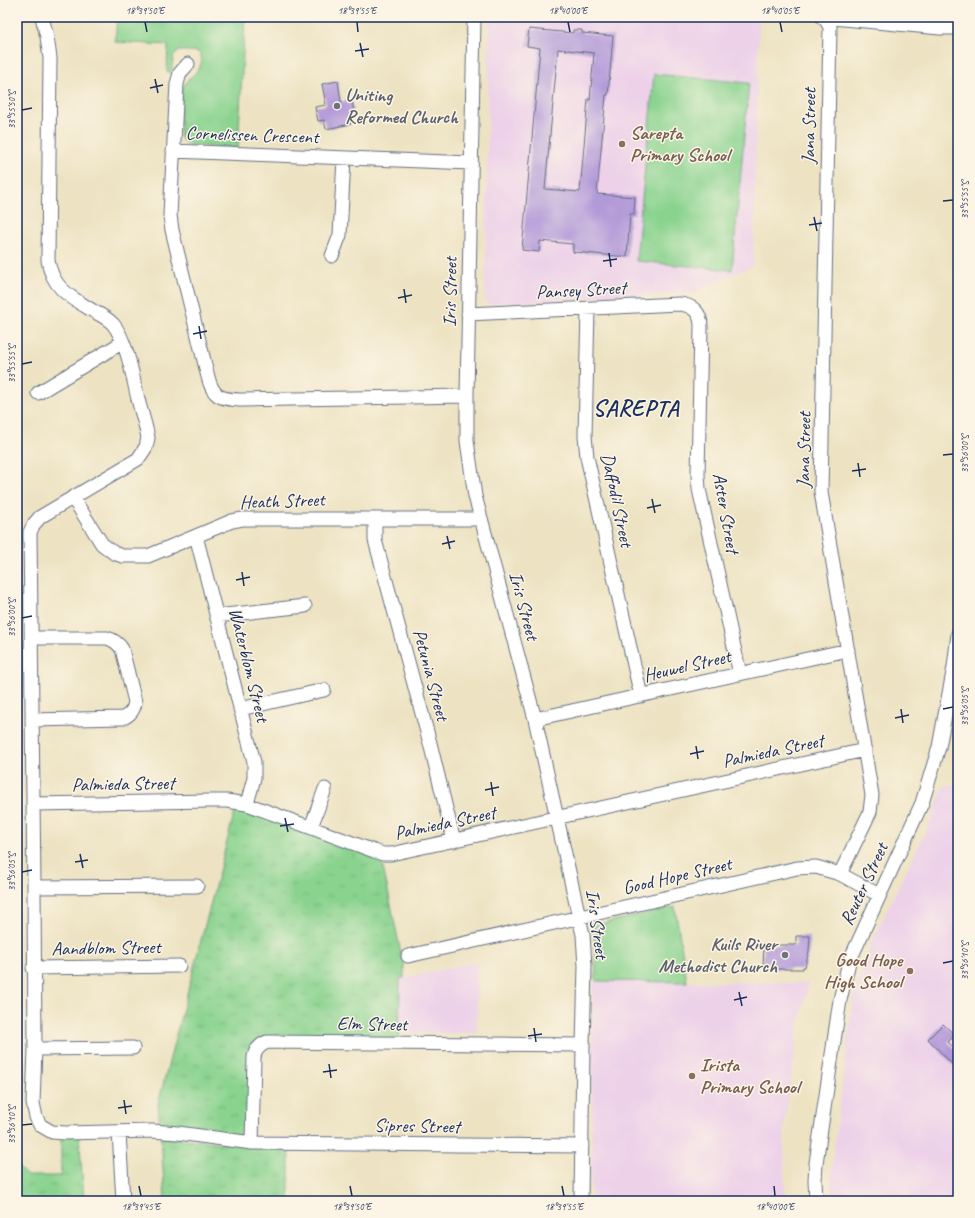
<svg xmlns="http://www.w3.org/2000/svg" width="975" height="1218" font-family="Caveat,sans-serif">
<defs>
<pattern id="grass-tufts" width="24" height="20" patternUnits="userSpaceOnUse"><rect width="24" height="20" fill="#8ad38f"/><path d="M3 7l-1-3M5 7V3M7 7l1-3M15 17l-1-3M17 17v-4M19 17l1-3" fill="none" stroke="#76b57e"/></pattern>
</defs>
<rect width="100%" height="100%" fill="#fcf5e5"/>
<filter id="ink" filterUnits="userSpaceOnUse"><feTurbulence type="fractalNoise" baseFrequency=".025" numOctaves="2"/><feDisplacementMap in="SourceGraphic" scale="8" xChannelSelector="R" yChannelSelector="G"/><feConvolveMatrix kernelMatrix="1 2 1 2 8 2 1 2 1" color-interpolation-filters="sRGB"/></filter>
<filter id="wash" filterUnits="userSpaceOnUse"><feTurbulence type="fractalNoise" baseFrequency=".012" numOctaves="4" result="noise"/><feDisplacementMap in="SourceGraphic" scale="16" xChannelSelector="R" yChannelSelector="G"/><feGaussianBlur stdDeviation="0.9" result="paint"/><feColorMatrix in="noise" values="0 0 0 0 0 0 0 0 0 0 0 0 0 0 0 0 0 1.4 0 .05"/><feComposite in="paint" operator="in"/></filter>
<g filter="url(#wash)">
<rect width="100%" height="100%" fill="#ede3c3"/>
<path fill="#edd1e9" d="M489 17H711L759 21 753 266 691 293 485 304Z
M958 784V1201H832L831 1172 853 1000 872 941 931 820 944 786Z
M477 962V1033H399L400 979Z
M596 981 809 983 799 1023 784 1128 785 1201H591L593 983Z"/>
<path fill="url(#grass-tufts)" stroke="#528176" d="M236 807 248 809 381 858 402 958H404V978L400 979 399 1039 260 1040 247 1128 241 1134 238 1136 160 1128 158 1104Z
M61 1133H79L84 1201H17V1166L27 1176H61Z
M161 1137 289 1149V1201H165Z"/>
<path fill="#8ad38f" stroke="#528176" d="M117 17H245L238 149 188 145 182 140 180 135C180 127 180 92 183 87 189 75 207 69 200 53 196 51 192 51 187 51 171 49 173 59 172 72H167L168 45 115 42Z
M654 74 749 83 732 270 636 261Z
M675 907 687 982 596 981 594 927 595 925Z"/>
<g id="blocks">
<path fill="#b29ad9" fill-rule="evenodd" d="M529 29 573 33V30H582V33L613 36 608 95H606L597 194 635 197 634 214H630L627 257 573 252V244L540 241 539 252 522 250 540 48 527 46ZM558 49 594 53 590 100 588 99 580 192 545 189Z
M338 81 341 102 352 100 354 114 349 115 351 124 326 129 324 120 318 121 315 107 326 105 322 84Z
M796 936H810L809 951 805 967H803V969H771V966H763L764 945H796Z
M943 1024 955 1035 948 1042 958 1052V1070L928 1039Z"/>
</g>
</g>
<g filter="url(#ink)">
<use href="#blocks" fill-opacity="0" stroke="#646e81" stroke-width="1"/>
<g fill="none" stroke-linecap="round" stroke-linejoin="round">
<g stroke="#646e81" stroke-width="15">
<path id="minor" d="M42 17 47 37 50 58 48 260C52 289 72 298 95 312 101 315 108 319 113 324 127 341 133 378 138 399 141 412 146 425 148 438L146 447 138 459 40 517 34 524 30 532 34 887 35 1049 33 1103 36 1117 40 1125 52 1132 65 1133 152 1131 178 1133 252 1143 582 1146
M474 17 467 396V441L475 496 535 719 583 935 585 966 583 1045 581 1201
M822 17 940 28H958
M824 17 830 27 821 492 872 795 870 812 840 874
M188 64 180 73 177 84 170 215 172 230 208 377C213 397 220 399 240 400L467 396
M173 151 471 163
M332 256 340 235 344 158
M588 309 585 436 587 457 641 696
M468 314 679 304C693 305 701 313 701 326L698 475 699 489 740 674
M38 393 123 342
M73 498 102 544 114 553 122 556H148L232 521 243 519H481
M375 519V540L430 743 454 841
M196 536 254 762V778L247 804
M216 616 305 606
M32 638H107C114 640 118 643 122 649L135 702C134 710 130 715 123 718L32 720
M240 709 324 690
M535 719 848 650
M33 804 211 801H227L247 804 374 851 383 854H391L865 750
M311 827 325 789
M34 887 197 886
M408 956 797 868 816 867 840 874 879 895
M33 968 179 966
M35 1049 133 1048
M119 1132 123 1201
M252 1143 254 1057C255 1049 260 1045 267 1042L583 1045
M816 1201 815 1180 816 1163 840 1000 849 962 922 803 939 747 954 667 958 634"/>
</g>
<use href="#minor" stroke="#fff" stroke-width="13"/>
</g>
</g>
<path fill="none" stroke="#1b2f5e" stroke-width="1.5" d="M145 22 147 32M357 22 358 32M568 22 570 32M780 22 782 32M360 43 363 57M355 51 369 49M155 79 158 93M150 88 163 85M22 110 32 108M943 201 953 200M814 217 817 231M809 225 822 223M609 253 611 267M603 261 617 259M404 289 406 303M398 298 412 295M199 326 201 339M193 334 207 331M22 364 32 362M943 455 953 454M858 463 860 477M852 471 866 469M652 499 655 513M647 508 661 505M447 536 450 549M442 544 455 541M242 572 244 586M236 580 250 577M22 618 32 616M901 709 903 723M943 709 953 707M895 718 909 715M696 746 698 759M690 754 704 751M491 782 493 796M485 790 499 787M285 818 288 832M280 826 294 824M80 854 83 868M75 862 88 860M22 872 32 870M943 963 953 961M739 992 742 1006M734 1000 747 997M534 1028 536 1042M528 1036 542 1034M329 1064 331 1078M323 1072 337 1070M124 1100 126 1114M118 1108 132 1106M22 1125 32 1124M139 1186 141 1196M350 1186 352 1196M562 1186 564 1196M774 1186 775 1196"/>
<g fill="#6b7280" stroke="#fcf5e5" stroke-width="1.5">
<circle cx="337" cy="106" r="4"/>
<circle cx="785" cy="955" r="4"/>
</g>
<g fill="#8d6e63" stroke="#fcf5e5" stroke-width="1.5">
<circle cx="622" cy="144" r="4"/>
<circle cx="910" cy="971" r="4"/>
<circle cx="692" cy="1076" r="4"/>
</g>
<g text-anchor="middle" dominant-baseline="central" stroke-width="3" stroke-linejoin="round" paint-order="stroke">
<g font-size="19" font-weight="bold" fill="#5b616d" stroke="#fcf5e5" text-anchor="start">
<text x="345" y="95">Uniting<tspan x="345" dy="22">Reformed Church</tspan></text>
<text x="777" y="944" text-anchor="end">Kuils River<tspan x="777" dy="22">Methodist Church</tspan></text>
</g>
<g font-size="19" fill="#1b2f5e" stroke="#fcf5e5">
<text transform="translate(809 126) rotate(-89)">Jana Street</text>
<text transform="translate(252 135) rotate(2)">Cornelissen Crescent</text>
<text transform="translate(581 290) rotate(-3)">Pansey Street</text>
<text transform="translate(450 292) rotate(-89)">Iris Street</text>
<text transform="translate(804 450) rotate(-89)">Jana Street</text>
<text transform="translate(617 500) rotate(78)">Daffodil Street</text>
<text transform="translate(282 501) rotate(-2)">Heath Street</text>
<text transform="translate(726 513) rotate(80)">Aster Street</text>
<text transform="translate(524 606) rotate(75)">Iris Street</text>
<text transform="translate(249 665) rotate(76)">Waterblom Street</text>
<text transform="translate(687 666) rotate(-13)">Heuwel Street</text>
<text transform="translate(431 675) rotate(75)">Petunia Street</text>
<text transform="translate(773 751) rotate(-12)">Palmieda Street</text>
<text transform="translate(123 784) rotate(-1)">Palmieda Street</text>
<text transform="translate(445 823) rotate(-12)">Palmieda Street</text>
<text transform="translate(677 876) rotate(-13)">Good Hope Street</text>
<text transform="translate(864 884) rotate(-65)">Reuter Street</text>
<text transform="translate(597 924) rotate(82)">Iris Street</text>
<text transform="translate(106 948) rotate(-1)">Aandblom Street</text>
<text transform="translate(372 1024) rotate(1)">Elm Street</text>
<text transform="translate(417 1126) rotate(1)">Sipres Street</text>
</g>
<g font-size="19" font-weight="bold" fill="#785e54" stroke="#fcf5e5" text-anchor="start">
<text x="630" y="133">Sarepta<tspan x="630" dy="22">Primary School</tspan></text>
<text x="902" y="960" text-anchor="end">Good Hope<tspan x="902" dy="22">High School</tspan></text>
<text x="700" y="1065">Irista<tspan x="700" dy="22">Primary School</tspan></text>
</g>
<g font-size="23" font-weight="bold" letter-spacing="1" fill="#1b2f5e" stroke="#fcf5e5">
<text x="636" y="408">SAREPTA</text>
</g>
</g>
<rect width="975" height="1218" fill="none" stroke="#fcf5e5" stroke-width="44"/>
<rect x="22" y="22" width="931" height="1174" fill="none" stroke="#1b2f5e" stroke-width="1.5"/>
<g font-size="10" text-anchor="middle" fill="#1b2f5e">
<text x="145" y="14">18°39'50"E</text>
<text x="357" y="14">18°39'55"E</text>
<text x="568" y="14">18°40'00"E</text>
<text x="780" y="14">18°40'05"E</text>
<text transform="translate(11 110) rotate(-90)" y="4">33°55'50"S</text>
<text transform="translate(964 200) rotate(-90)" y="4">33°55'55"S</text>
<text transform="translate(11 364) rotate(-90)" y="4">33°55'55"S</text>
<text transform="translate(964 454) rotate(-90)" y="4">33°56'00"S</text>
<text transform="translate(11 618) rotate(-90)" y="4">33°56'00"S</text>
<text transform="translate(964 707) rotate(-90)" y="4">33°56'05"S</text>
<text transform="translate(11 872) rotate(-90)" y="4">33°56'05"S</text>
<text transform="translate(964 961) rotate(-90)" y="4">33°56'10"S</text>
<text transform="translate(11 1125) rotate(-90)" y="4">33°56'10"S</text>
<text x="141" y="1210">18°39'45"E</text>
<text x="352" y="1210">18°39'50"E</text>
<text x="564" y="1210">18°39'55"E</text>
<text x="775" y="1210">18°40'00"E</text>
</g>
</svg>
